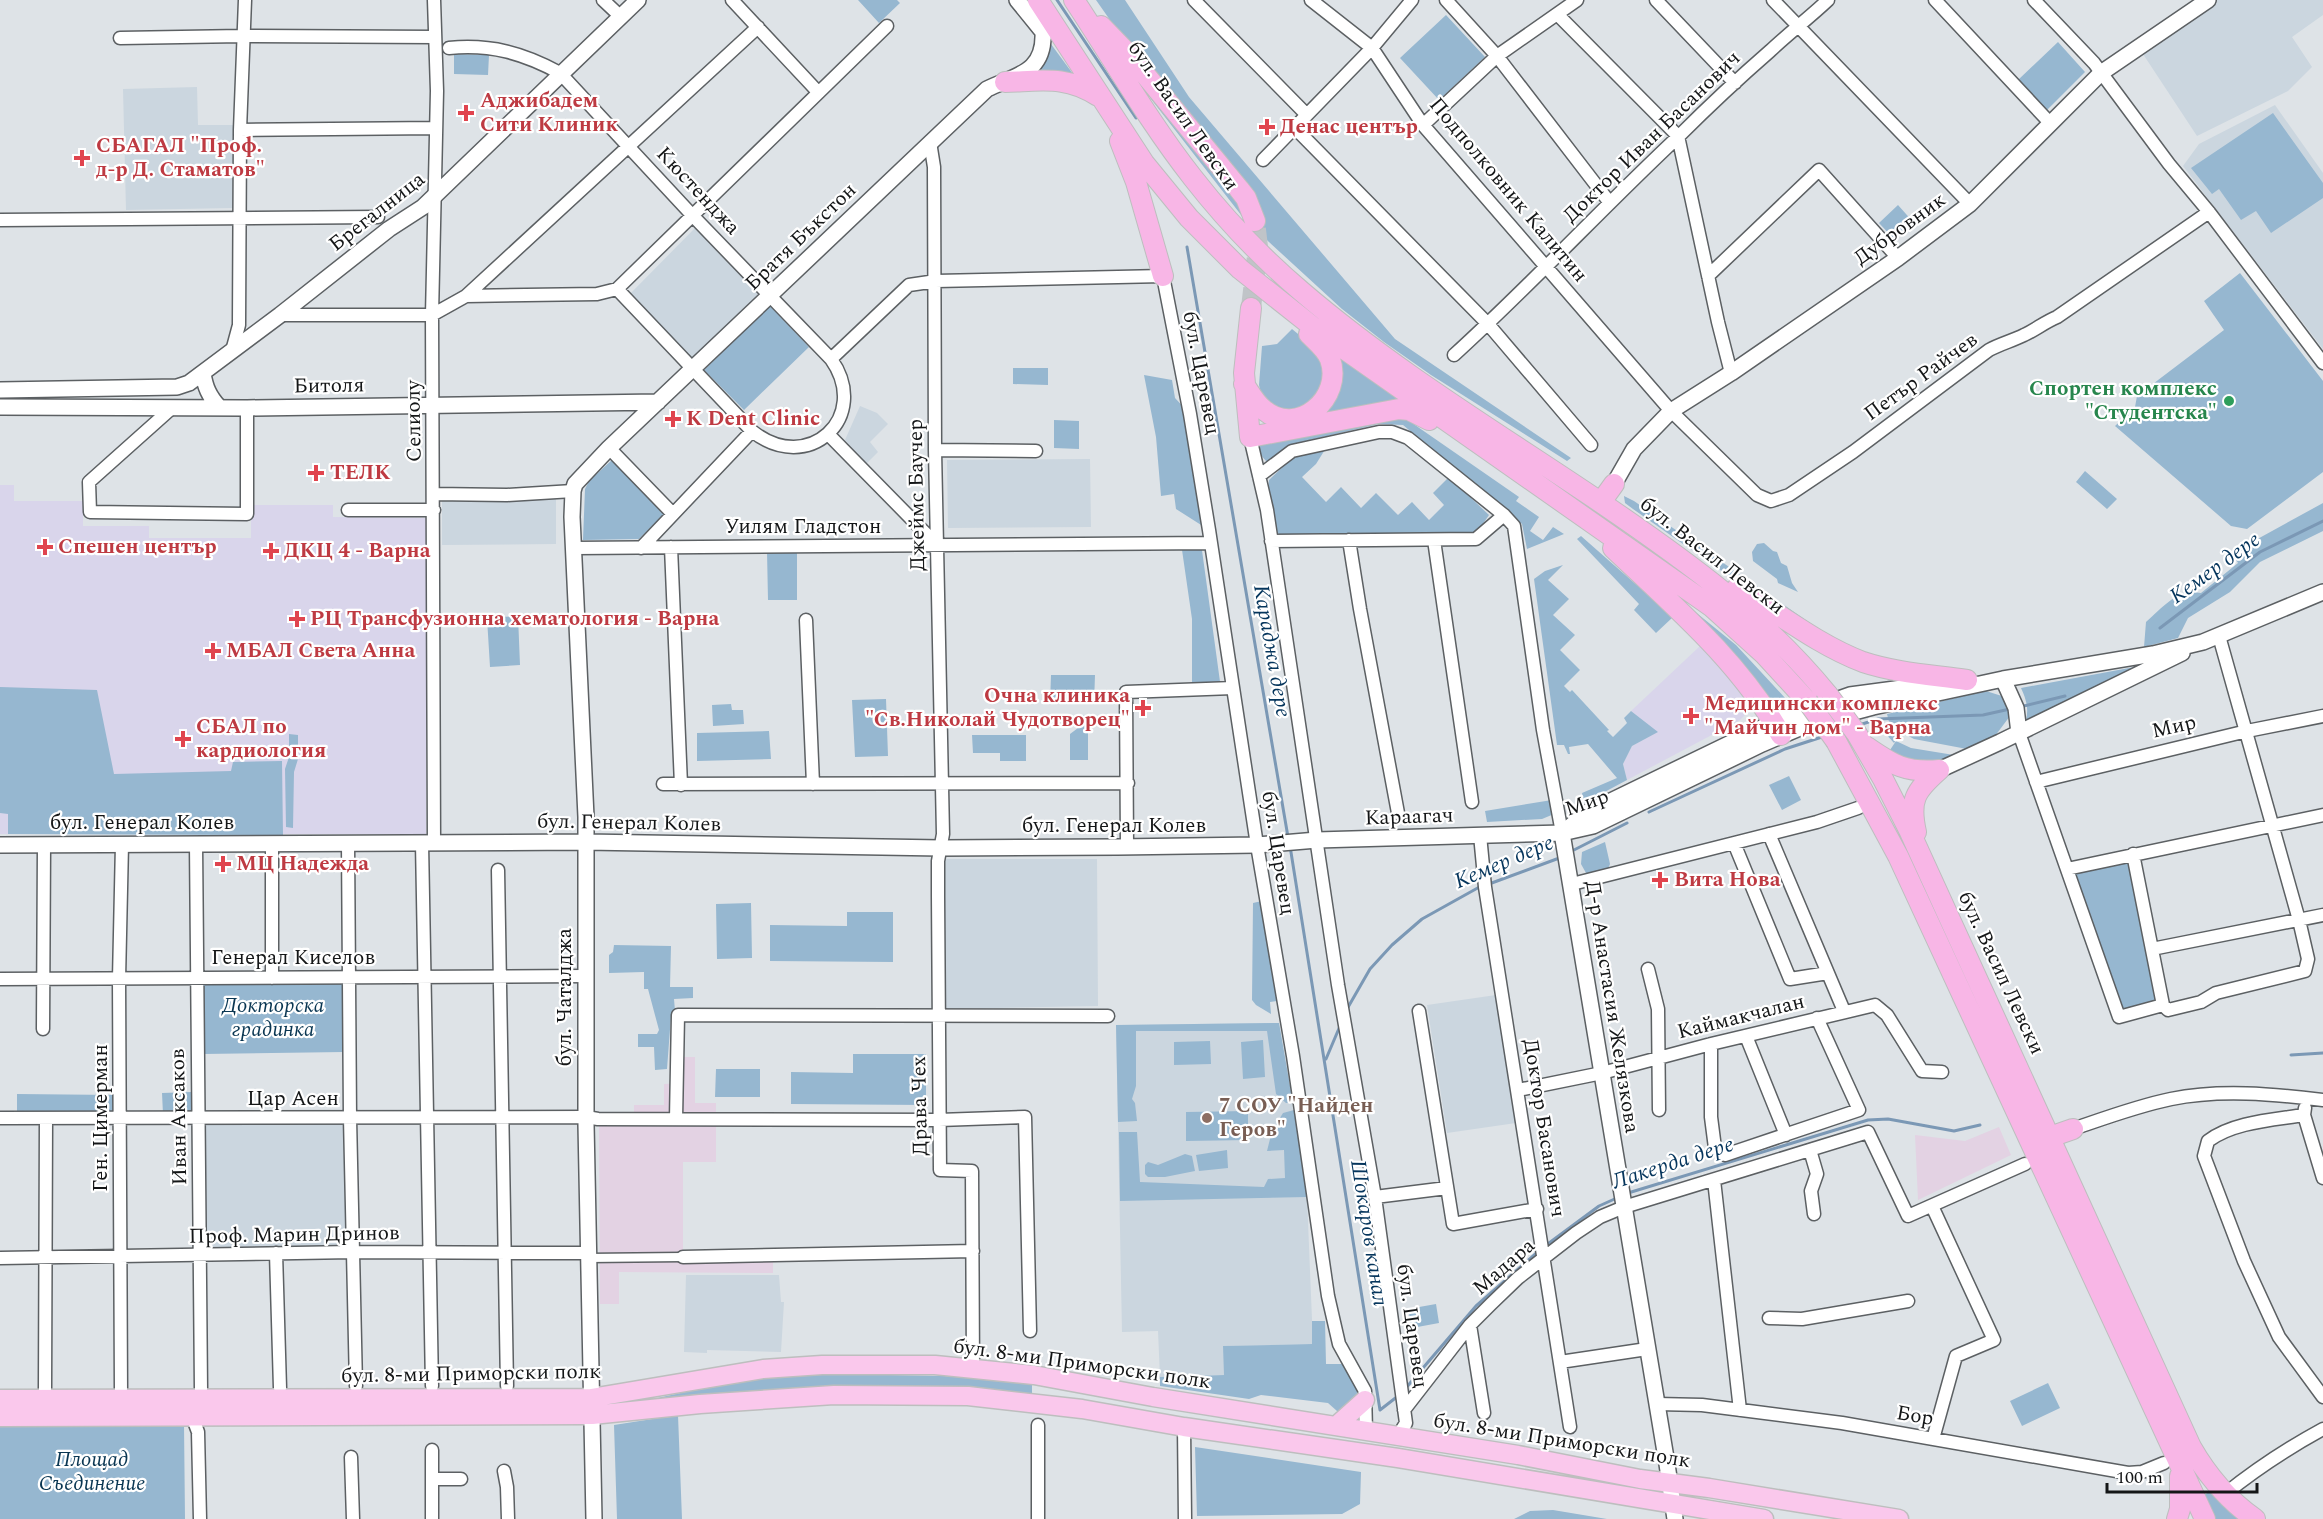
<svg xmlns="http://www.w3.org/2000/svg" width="2323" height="1519" font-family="Spectral,serif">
<rect width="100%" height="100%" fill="#dee3e7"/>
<path fill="#e3d2e3" d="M683 1057H695V1103H716V1162H683V1257L773 1260V1273L619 1272V1304H600L599 1125H634V1105H664V1084L683 1083Z
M1999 1127 2011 1155 1918 1200 1915 1135 1965 1141Z"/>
<path fill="#cbd6df" d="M2216 0H2323V15L2292 37 2312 67 2288 91 2197 136 2141 51Z
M197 87 198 125H234L233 208 126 210 123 89Z
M2275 105 2323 173V349L2183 166 2199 144Z
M697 226 749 280 760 299 694 362 629 295Z
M860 406 877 413 888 424 870 442 878 452 866 464 845 440Z
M1090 459 1091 527 948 528 947 460Z
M556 499V544L442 545V500Z
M944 859H1097L1098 1006 945 1009Z
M1496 995 1516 1123 1447 1133 1427 1005Z
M1279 1023 1307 1197 1313 1344 1224 1346V1375L1160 1377 1158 1331 1122 1332 1116 1025Z
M346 1122 349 1249 205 1251 204 1123Z
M686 1275H779L781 1302H784L781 1352 707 1350V1353L684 1352Z"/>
<path fill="#d9d5eb" d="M0 485H14V501H83V526H149V538H251V505H333V517L426 518V834H0Z
M1700 646 1728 673 1748 701V712L1740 720 1627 780 1623 764 1632 746 1657 732 1631 711Z"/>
<path fill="#96b7d0" d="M858 0H897L900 3 879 23Z
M1096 0H1125L1189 97 1395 339 1571 458 1567 461 1431 375 1384 342 1342 309 1245 220 1151 99 1129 64 1124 40Z
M1446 15 1485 57 1439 100 1400 58Z
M1048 40 1073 74 1072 77 1033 71Z
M2058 42 2085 72 2046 111 2018 80Z
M454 54 489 55 488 75 454 74Z
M2273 113 2323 183V198L2271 233 2256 211 2241 220 2219 189 2212 194 2191 168Z
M1898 205 1914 223 1893 238 1879 223Z
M2240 273 2323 381V472L2247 529 2231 526 2115 426 2135 407 2137 396 2224 330 2204 301Z
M770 306 809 347 744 410 704 370Z
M1292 329 1309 343 1327 371 1315 401 1294 411 1276 409 1262 398 1259 385 1262 346 1277 344Z
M1339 355 1400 399 1398 402 1314 416Z
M1013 368H1048V385L1013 384Z
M1144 375 1172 380 1175 398 1190 414 1209 530 1176 509 1174 494 1161 496 1156 437Z
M1402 416 1519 497 1516 501 1539 517 1530 531 1543 540 1553 527 1564 534 1527 549 1522 524 1403 425 1379 424 1288 445 1268 463C1262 457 1256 450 1261 442Z
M1054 420 1079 421V449L1054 448Z
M1326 448 1316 464 1302 477 1326 502 1341 487 1361 508 1376 493 1398 515 1412 502 1429 520 1444 505 1433 493 1449 477 1489 515 1476 534 1282 536 1276 532 1268 487 1269 480 1293 457Z
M612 460 664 514 639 539 583 540 585 489 589 481Z
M2085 471 2117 499 2107 509 2076 482Z
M1624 496 1634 501 1820 630 1756 595 1633 509 1625 503Z
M2323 503V531L2260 562 2230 592 2188 618 2178 638 2144 647 2146 622C2156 613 2178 590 2192 591 2195 592 2198 593 2201 593L2238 563 2232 553Z
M1581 536 1673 617 1656 633 1634 610 1639 604 1577 539Z
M1181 543H1201L1221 689 1192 691V619Z
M1764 543 1773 551 1777 552 1781 563 1787 566 1792 583 1798 592 1778 583 1777 579 1753 561 1752 552 1757 544Z
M767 551H797V600H768Z
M1563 565 1548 580 1569 599 1553 615 1575 635 1560 650 1580 670 1564 686 1570 692 1572 690 1609 730 1607 731 1613 737 1627 723 1624 718 1631 711 1658 732 1632 746 1623 764 1627 780 1584 803 1582 793 1617 778 1588 744 1569 747 1570 754H1568L1564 745H1557L1534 579 1545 571Z
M1672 593 1736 645 1786 699V705L1776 709Z
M518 616 520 665 490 667 487 618Z
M2140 666 2026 720C2029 708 2026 699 2021 688Z
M1051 675H1095L1094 704H1050Z
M0 687 97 690 114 774 231 771 233 762 282 761 283 835 8 834V814L0 813Z
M1986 691 2005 697 2010 716 1995 736 1967 749 1914 739 1901 732 1894 743 1884 732 1890 726 1887 714Z
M886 699 888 756 855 757 852 700Z
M731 704 732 710H743L744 724 713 726 712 705Z
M1078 715H1088V760H1070V734L1078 728Z
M769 731 771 759 697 761V733Z
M289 734 298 735V759L294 772 293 828 286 827 285 769 289 757Z
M972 735H1026V761H1000V753H973Z
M1896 741 1911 748 1960 756 1939 765H1911L1890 750Z
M1789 776 1801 800 1782 810 1769 785Z
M1552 800 1554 814 1542 819 1487 822 1485 811Z
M1605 842 1610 864 1608 869 1592 874 1586 873 1581 864 1582 852Z
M2133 854 2163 1005 2119 1017 2067 869Z
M1266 900 1282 994 1277 1001 1270 1002 1271 1014 1256 1005 1252 1000 1253 903Z
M751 903 752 958 717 959 716 904Z
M847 912H893V962L770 961V925L847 926Z
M614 945 671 946 670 987H693V998L674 999 675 1011 671 1016 667 1069 655 1070 654 1047H638V1034H657L659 1030 648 989H644V972L609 973V955L613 952Z
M202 983H343L344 1052 203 1054Z
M1279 1023 1293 1103H1286L1276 1094 1267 1031H1136V1086L1132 1099 1135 1103 1137 1121 1118 1122 1116 1025Z
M1263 1040 1265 1077 1243 1079 1241 1042Z
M1210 1041 1211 1064 1174 1065V1042Z
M853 1054H926V1105L791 1104V1072L853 1073Z
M716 1069H760V1097H715Z
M191 1092 192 1114H163L162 1093Z
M17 1094 116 1095 115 1115H17Z
M1294 1110 1307 1197 1120 1201 1119 1132H1137L1140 1182 1264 1187 1268 1179 1285 1178 1284 1150 1267 1151 1272 1131 1283 1113Z
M1248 1111V1140L1186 1141V1112Z
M1227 1150 1228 1168 1199 1171 1196 1155Z
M1185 1154 1192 1156 1195 1171 1165 1177H1148L1145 1174V1165L1148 1162 1158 1165Z
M1436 1304 1439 1323 1412 1328 1408 1309Z
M1312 1321H1325L1326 1364H1343L1353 1371 1366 1418 1337 1411 1328 1403 1261 1395 1249 1399 1160 1386V1377L1224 1375 1223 1346 1312 1344Z
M837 1374 944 1376 1032 1382V1396L625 1405 731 1382 776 1377Z
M2048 1383 2060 1408 2022 1426 2010 1401Z
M678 1415 682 1519H617L614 1425Z
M184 1424 185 1519H0V1426Z
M1195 1447 1361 1472 1360 1504 1342 1514 1197 1516Z
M2213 1490 2241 1519H2214L2202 1496Z
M1553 1510 1607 1519H1514L1530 1511Z"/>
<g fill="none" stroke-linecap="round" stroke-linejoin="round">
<path stroke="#7b98b5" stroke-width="3" d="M1057 0 1136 118
M1187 247 1288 837
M2160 628 2260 552 2323 521
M2020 707 2065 696
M1859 725 1878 719 1983 715 2010 709
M1649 812 1785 749 1825 736
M1290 846 1380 1410 1398 1396
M1570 852 1627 823
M1489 884 1562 857
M1347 1009 1370 969 1392 945 1422 919 1483 885
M2291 1055 2323 1053
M1326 1059 1340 1026
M1628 1193 1868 1120 1888 1119 1954 1131 1980 1125
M1545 1246 1599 1206 1619 1197
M1405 1389 1476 1306 1540 1250"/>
<path stroke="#c0c4c8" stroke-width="20" stroke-dasharray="20 10" stroke-linecap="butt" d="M1251 308 1258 247 1255 221"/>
<g stroke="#5c6063" stroke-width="11">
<path id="pedestrian" d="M588 1258 683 1257"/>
</g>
<g stroke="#5c6063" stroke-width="15">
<path id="minor" d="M603 0 620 16
M732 0 818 92
M1194 0 1306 114
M1311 0 1372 48 1423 125 1671 411 1757 495 1771 501 1789 495 1853 452 1989 350C2000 344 2012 341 2024 335 2035 330 2045 322 2057 317L2209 212
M1446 0 1497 56 1610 203
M1656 0 1735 83
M1773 0 1970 204
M1935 0 2051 124
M2034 0 2094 63 2169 164 2209 212 2323 363
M1558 15 1678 136 1718 322 1731 373
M120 38 242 36 435 37
M449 48C491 44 523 53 560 73L692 215 831 359C872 417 808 476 752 431L617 289
M1423 125 1497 56 1577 0
M1294 127 1488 324 1591 445
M240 130 436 128
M930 142 934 167 935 450 943 834 938 861V896L940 1170 972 1171 973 1369
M1263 160 1372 48 1412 0
M0 220 378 217
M1708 276 1819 170 1898 258
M466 296 758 27
M280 315H432L466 296 597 294 617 289 887 26
M232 351 239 325 240 130 245 0
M1454 355C1532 284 1603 207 1680 135 1709 106 1739 78 1770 51 1789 33 1809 18 1828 0
M831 359 909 285 936 281 1163 276 1190 414 1209 530 1257 845 1293 1056 1328 1296 1339 1344 1365 1391 1366 1431
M173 407 89 482 90 512 247 514V408
M828 434 937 545
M1250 437 1267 510 1338 985 1375 1197 1406 1423 1398 1436
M609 448 673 514
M935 450 1036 451
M1259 476 1292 451 1379 432H1392L1408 438 1504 515 1514 526 1543 730 1562 833
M434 494 507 495 573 491
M348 510H434
M1349 540 1360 609 1398 813
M1434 540 1472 802
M1271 541 1476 539 1504 515
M671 547 681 785
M575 548 1211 543
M641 548 752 431
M806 620 813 784
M2019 733 2119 1017 2163 1005 2168 1010 2201 1002 2216 993 2305 971 2308 959 2299 920 2219 636
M2036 782 2247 731 2323 716
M663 784 1128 783
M1769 834 1844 1011
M1480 835 1485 887 1570 1427
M348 843 350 1118 356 1386
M422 843 432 1386
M434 843 432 315 437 91 434 0
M1734 843 1790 979 1828 973
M196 844 201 1390
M1127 847 1126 692 1233 688
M2133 854 2163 1005
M2067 869 2323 815
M498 870 507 1386
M1572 884 1817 822 1858 808
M2152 949 2323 915
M1648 969 1658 1009 1659 1110
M272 978V843
M0 979 586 976
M1419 1011 1453 1224 1537 1209
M43 1029 44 845
M1746 1036 1786 1135
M1711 1044V1117L1715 1148
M1518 1090 1602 1073 1711 1044 1875 1005 1887 1015 1922 1071 1942 1072
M2305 1108 2304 1115 2323 1178
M2304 1115C2273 1120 2233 1122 2208 1141L2204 1156 2244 1261 2279 1337 2323 1397
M0 1118 586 1117 598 1119 939 1120 1025 1117 1030 1331
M676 1119 678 1015 1108 1016
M2073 1129C2105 1118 2137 1106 2171 1099 2220 1089 2273 1094 2323 1100
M1810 1150 1817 1174 1811 1191 1814 1214
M1725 1155 1859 1110 1817 1018
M1714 1180 1740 1410
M1375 1197 1447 1188
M1932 1206 1994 1340 1956 1356 1933 1439
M276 1253 280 1388
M683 1257 973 1251
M0 1258 352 1252 588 1253
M1769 1318 1802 1319 1908 1301
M1470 1325 1484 1413
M1560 1362 1647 1349
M45 1391 46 1118
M121 1392 119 979 122 844
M1657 1404 1702 1405 1842 1423 2128 1473 2142 1472 2164 1463
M1404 1410 1470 1325 1491 1304 1518 1278 1576 1233 1600 1217 1624 1207 1868 1132 1908 1216 2025 1164
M192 1416 198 1432 200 1519
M1038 1425V1519
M1184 1427 1185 1519
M432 1450V1519
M351 1457 353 1519
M504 1471 507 1487 508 1519
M432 1479H461
M2225 1494C2256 1469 2288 1448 2323 1429"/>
</g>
<g stroke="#5c6063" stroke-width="18">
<path id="tertiary" d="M203 373C205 387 209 396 219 407
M0 390 177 387 189 383 280 315 389 229 423 207 638 0
M0 407 247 408 658 402
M1614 484 1634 449 1671 411 1731 373 1898 258 1970 204 2101 73 2208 0
M2003 679 2016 708 2019 733
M1939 770 2000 742 2182 653
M1565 831 1586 813 1774 722 1850 695 1940 683
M1562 833 1667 1464 1675 1519
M0 845 586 842 941 848 1118 847 1257 845 1317 840 1562 833 1593 826 1762 744 1809 724 1873 707 2003 679 2153 654 2203 642 2323 592
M594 1519 586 1124V817L572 517 573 491 575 484 609 448 987 89C1016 75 1045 73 1043 32L1017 0"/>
</g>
<g stroke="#bdbebe" stroke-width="21">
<path id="primary" d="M0 1399 591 1398 763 1369 822 1365H935L1034 1375 1153 1397 1518 1455 1640 1479 1709 1488 1899 1519
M0 1417 592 1415 700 1404 834 1395 968 1396 1082 1409 1184 1427 1398 1458 1764 1519
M1336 1426 1365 1400"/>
</g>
<g stroke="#bdbebe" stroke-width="22">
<path id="trunk" d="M1038 0 1144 163 1189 218 1240 269 1313 327 1712 607 1764 654 1808 702
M1074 0C1113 59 1149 122 1193 178 1225 219 1261 257 1301 291 1394 371 1501 435 1603 504 1685 560 1765 617 1828 695
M1101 26 1130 56 1239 189 1246 198 1255 221
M1005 82C1041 81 1066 75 1098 96
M1120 141 1136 182 1163 276
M1251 308 1244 373 1250 437 1399 409 1409 410 1429 420
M1244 384C1250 393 1255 403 1264 410 1297 438 1344 398 1330 359 1326 349 1317 342 1309 334
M1601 502 1614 484
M1613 548C1674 606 1739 661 1781 735
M1737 588C1778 613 1818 645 1863 662 1896 673 1933 675 1967 680
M1857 734 1883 779 1910 832 2191 1447C2207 1475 2228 1500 2255 1519
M1836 741 1898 856 2205 1519
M1867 747C1893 765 1906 773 1939 770
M1916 832C1909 800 1915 791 1939 770
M2050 1137 2073 1129
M2177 1519 2180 1509V1476"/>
</g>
<use href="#pedestrian" stroke="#fff" stroke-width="8"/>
<use href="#minor" stroke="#fff" stroke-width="12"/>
<use href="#tertiary" stroke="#fff" stroke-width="15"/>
<use href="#primary" stroke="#fac8ec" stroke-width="18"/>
<use href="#trunk" stroke="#f8b6e6" stroke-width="20"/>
<g stroke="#bdbebe" stroke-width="22" stroke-linecap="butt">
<path id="trunk-bridge" d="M1828 695 1857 734
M1808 702 1836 741"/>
</g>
<use href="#trunk-bridge" stroke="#f8b6e6" stroke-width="20"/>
</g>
<g fill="#e0444e" stroke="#fff" stroke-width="2">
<path d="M463 104h6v6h6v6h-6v6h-6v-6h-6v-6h6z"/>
<path d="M1264 118h6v6h6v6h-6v6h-6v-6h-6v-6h6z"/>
<path d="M79 149h6v6h6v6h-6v6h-6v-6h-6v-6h6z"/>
<path d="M670 410h6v6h6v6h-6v6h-6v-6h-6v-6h6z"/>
<path d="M313 464h6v6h6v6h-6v6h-6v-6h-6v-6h6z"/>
<path d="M42 538h6v6h6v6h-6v6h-6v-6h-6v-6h6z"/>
<path d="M268 542h6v6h6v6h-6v6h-6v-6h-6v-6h6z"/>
<path d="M294 610h6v6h6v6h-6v6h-6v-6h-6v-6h6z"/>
<path d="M210 642h6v6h6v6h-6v6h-6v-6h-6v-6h6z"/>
<path d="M1140 699h6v6h6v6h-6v6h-6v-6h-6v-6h6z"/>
<path d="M1688 707h6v6h6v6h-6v6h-6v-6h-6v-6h6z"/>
<path d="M180 730h6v6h6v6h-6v6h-6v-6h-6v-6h6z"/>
<path d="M220 855h6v6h6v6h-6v6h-6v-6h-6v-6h6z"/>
<path d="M1657 871h6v6h6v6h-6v6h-6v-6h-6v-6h6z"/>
</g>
<circle fill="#2e9e5b" stroke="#fff" stroke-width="2" cx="2229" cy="401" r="6"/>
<circle fill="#8d6e63" stroke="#fff" stroke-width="2" cx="1207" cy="1118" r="6"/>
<g text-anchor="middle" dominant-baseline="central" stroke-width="4.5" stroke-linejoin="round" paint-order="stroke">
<g font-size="21" font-weight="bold" fill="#be3a42" stroke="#fff" text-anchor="start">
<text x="480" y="101">Аджибадем<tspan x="480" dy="24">Сити Клиник</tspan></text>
<text x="1280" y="127">Денас център</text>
<text x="96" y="146">СБАГАЛ "Проф.<tspan x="96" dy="24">д-р Д. Стаматов"</tspan></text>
<text x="686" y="419">K Dent Clinic</text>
<text x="330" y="473">ТЕЛК</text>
<text x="58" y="547">Спешен център</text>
<text x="284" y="551">ДКЦ 4 - Варна</text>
<text x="310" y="619">РЦ Трансфузионна хематология - Варна</text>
<text x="226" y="651">МБАЛ Света Анна</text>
<text x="1130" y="696" text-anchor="end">Очна клиника<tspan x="1130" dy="24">"Св.Николай Чудотворец"</tspan></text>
<text x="1704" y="704">Медицински комплекс<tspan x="1704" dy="24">"Майчин дом" - Варна</tspan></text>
<text x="196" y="727">СБАЛ по<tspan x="196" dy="24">кардиология</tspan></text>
<text x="236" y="864">МЦ Надежда</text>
<text x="1674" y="880">Вита Нова</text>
</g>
<g font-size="21" fill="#141617" stroke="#fff">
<text transform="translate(1183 116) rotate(55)">бул. Васил Левски</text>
<text transform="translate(1652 137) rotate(-44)">Доктор Иван Басанович</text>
<text transform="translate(1508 190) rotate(50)">Подполковник Калитин</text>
<text transform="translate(698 191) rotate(47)">Кюстенджа</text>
<text transform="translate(377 212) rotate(-38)">Брегалница</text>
<text transform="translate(1900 229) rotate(-36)">Дубровник</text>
<text transform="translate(801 237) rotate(-44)">Братя Бъкстон</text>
<text transform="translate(1201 373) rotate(79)">бул. Царевец</text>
<text transform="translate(1921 377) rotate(-36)">Петър Райчев</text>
<text transform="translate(329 386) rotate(-1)">Битоля</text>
<text transform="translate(414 421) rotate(-91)">Селиолу</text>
<text transform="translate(917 495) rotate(-91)">Джеймс Баучер</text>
<text x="803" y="527">Уилям Гладстон</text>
<text transform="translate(1712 556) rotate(38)">бул. Васил Левски</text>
<text transform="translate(2174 727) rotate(-13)">Мир</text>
<text transform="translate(1587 803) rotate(-19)">Мир</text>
<text transform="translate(1409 817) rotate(-2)">Караагач</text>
<text x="142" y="823">бул. Генерал Колев</text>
<text transform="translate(629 823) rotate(1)">бул. Генерал Колев</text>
<text x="1114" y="826">бул. Генерал Колев</text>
<text transform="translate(1278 853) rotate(81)">бул. Царевец</text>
<text x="293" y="958">Генерал Киселов</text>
<text transform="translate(2001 973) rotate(65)">бул. Васил Левски</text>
<text transform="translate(565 997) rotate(-90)">бул. Чаталджа</text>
<text transform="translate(1612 1007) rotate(81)">Д-р Анастасия Желязкова</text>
<text transform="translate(1741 1017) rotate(-14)">Каймакчалан</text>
<text x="293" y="1099">Цар Асен</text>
<text transform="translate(920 1106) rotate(-91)">Драва Чех</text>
<text transform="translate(179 1117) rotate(-91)">Иван Аксаков</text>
<text transform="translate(101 1118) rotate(-90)">Ген. Цимерман</text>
<text transform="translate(1544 1128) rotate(81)">Доктор Басанович</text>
<text transform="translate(294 1235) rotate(-1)">Проф. Марин Дринов</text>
<text transform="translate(1504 1267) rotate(-41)">Мадара</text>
<text transform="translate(1412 1326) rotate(82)">бул. Царевец</text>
<text transform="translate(1082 1364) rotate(8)">бул. 8-ми Приморски полк</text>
<text transform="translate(471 1374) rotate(-1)">бул. 8-ми Приморски полк</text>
<text transform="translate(1915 1416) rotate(10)">Бор</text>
<text transform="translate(1562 1441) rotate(9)">бул. 8-ми Приморски полк</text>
</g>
<g font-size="21" font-weight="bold" fill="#27864d" stroke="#fff" text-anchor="end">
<text x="2217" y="389">Спортен комплекс<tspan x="2217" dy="24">"Студентска"</tspan></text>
</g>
<g font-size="21" font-style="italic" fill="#093652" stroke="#fff">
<text x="273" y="1006">Докторска<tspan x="273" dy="24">градинка</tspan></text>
<text x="92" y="1460">Площад<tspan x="92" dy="24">Съединение</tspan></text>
</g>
<g font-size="21" font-weight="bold" fill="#785e54" stroke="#fff" text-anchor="start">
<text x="1219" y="1106">7 СОУ "Найден<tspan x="1219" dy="24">Геров"</tspan></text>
</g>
<g font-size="22" font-style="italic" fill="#05355c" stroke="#fff">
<text transform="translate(2215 568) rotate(-36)">Кемер дере</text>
<text transform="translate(1272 651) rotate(80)">Караджа дере</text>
<text transform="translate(1504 862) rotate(-23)">Кемер дере</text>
<text transform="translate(1673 1163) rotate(-18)">Лакерда дере</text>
<text transform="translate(1369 1233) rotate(81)">Шокаров канал</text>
</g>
</g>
<path d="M2107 1483v9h150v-9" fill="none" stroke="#141617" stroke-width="3"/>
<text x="2116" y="1483" font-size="18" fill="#141617" stroke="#ffffff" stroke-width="4.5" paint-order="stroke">100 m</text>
</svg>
